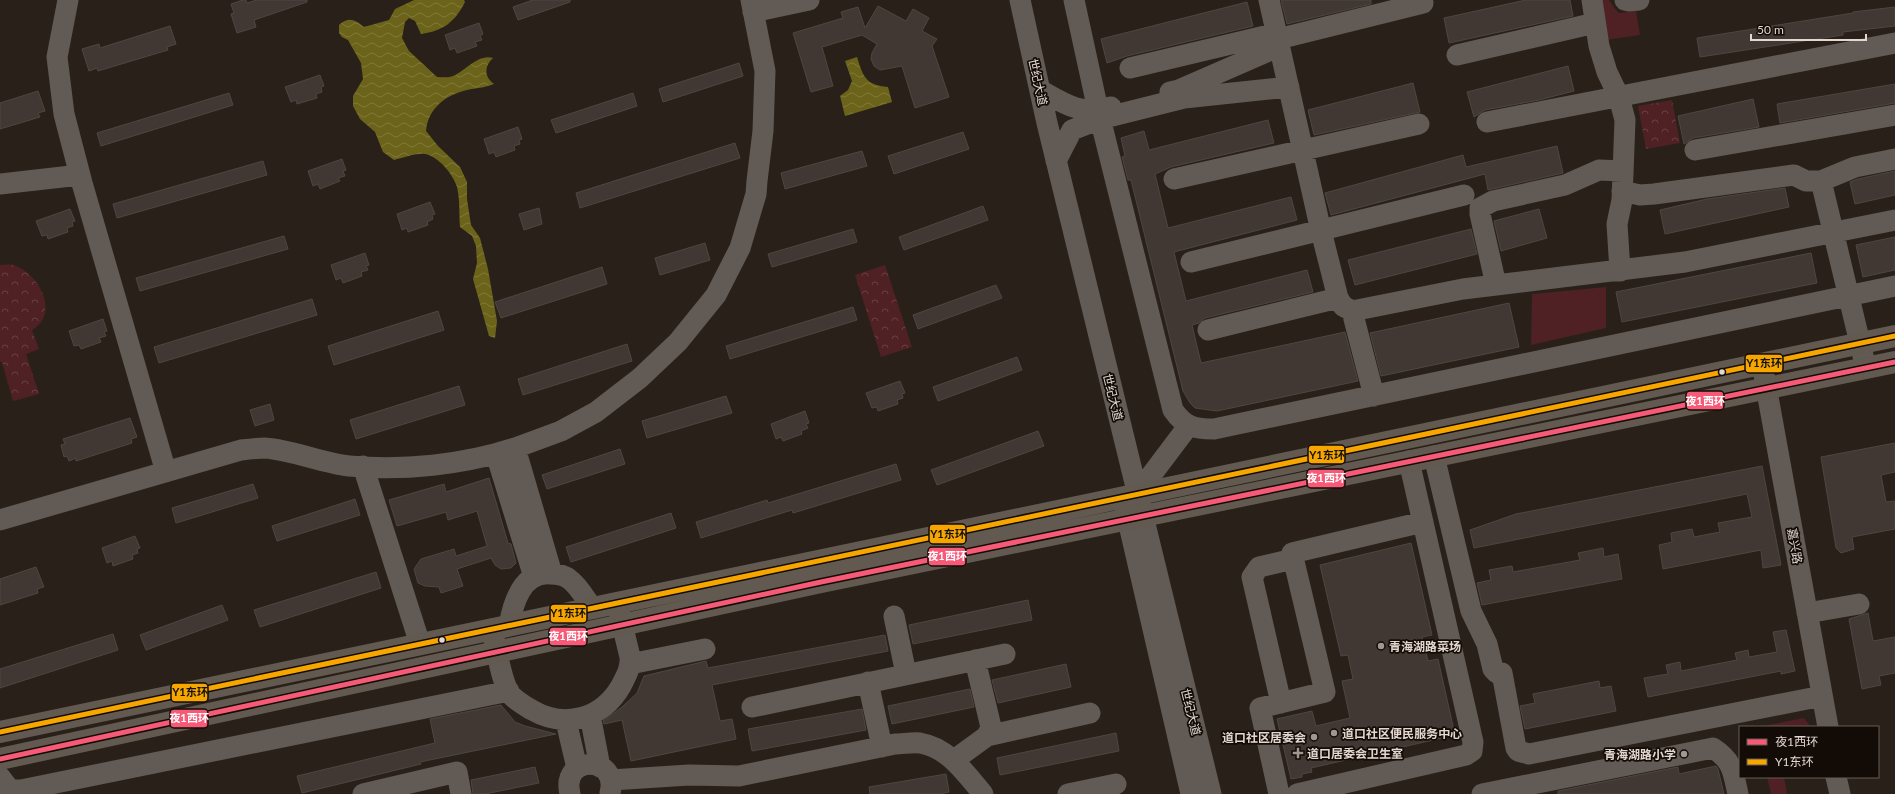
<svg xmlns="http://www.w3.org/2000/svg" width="1895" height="794" font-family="Lato,'Noto Sans SC',sans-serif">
<defs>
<pattern id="park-crowns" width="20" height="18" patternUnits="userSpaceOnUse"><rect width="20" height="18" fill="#4f2024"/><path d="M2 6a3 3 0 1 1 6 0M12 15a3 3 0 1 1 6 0" fill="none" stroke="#684043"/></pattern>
<pattern id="water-waves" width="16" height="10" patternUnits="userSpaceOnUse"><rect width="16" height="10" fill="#6b631a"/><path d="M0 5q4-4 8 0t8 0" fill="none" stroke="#80793a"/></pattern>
</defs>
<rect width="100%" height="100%" fill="#292119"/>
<path fill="url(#park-crowns)" d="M1672 100 1680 143 1646 149 1638 106Z
M0 265C4 265 9 264 13 265 38 272 61 313 32 330L39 349 26 354 39 394 13 401 2 362H0Z
M885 265 912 347 881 357 855 275Z"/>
<path fill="#4f2024" d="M1599 0H1609L1615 9 1619 13 1636 11 1640 35 1605 40Z
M1606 287V328L1531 345 1532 294Z
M1804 718 1811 727H1758Z
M1767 777H1784L1787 794H1771Z"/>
<path fill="url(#water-waves)" d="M414 0H464L465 2C455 22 443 31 421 34L415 21 409 18 405 22 402 38 409 51 437 77C442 77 449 78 453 76 465 71 479 53 493 58 484 66 484 77 494 84 484 88 476 88 467 90 446 95 428 108 426 131L438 146 460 167 467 182V199L471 225 480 238 488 269 497 321 495 338 489 336 473 279 477 263 476 246 472 236 460 227C459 214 460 199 457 187 453 174 438 156 425 154 415 153 403 158 394 160L383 152 375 132 360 119 353 106V96L363 79 361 63 348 40 342 37 339 33V25C349 16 355 20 364 27L389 20 395 9Z
M857 57C863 77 866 85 888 87L892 102 845 116 840 96 848 90 852 81 845 61Z"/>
<path fill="#413834" stroke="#4e4640" d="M243 0H246L247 3 257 0H307V2L254 20 256 27 237 33 231 14 234 13 231 4Z
M533 0H570V2L518 20 513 7Z
M1281 0H1371V4L1287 24Z
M1526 0H1570L1573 16 1449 43 1444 18Z
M1247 2 1253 26 1127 56 1107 63 1101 39Z
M878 6 906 21 913 9 929 18 922 31 937 39 932 46 949 97 915 108 902 66 880 70 874 66 871 59 872 53 877 44 862 35 822 47 833 86 811 92 793 33 843 18 841 12 858 7 865 28Z
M1895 7V26L1843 32V35L1700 57 1697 38 1853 13V12Z
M479 23 483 34 480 36 482 40 475 42 477 46 457 53 455 48 450 50 445 35Z
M170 26 176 44 167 47 168 50 98 71 97 68 89 71 82 49 99 44 100 48Z
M739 63 743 76 663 102 659 89Z
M1568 66 1574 91 1539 100 1485 110 1474 117 1467 92Z
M320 75 324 86 321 87 322 92 316 94 317 98 297 104 296 100 291 102 285 87Z
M1413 83 1420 112 1314 135 1308 110Z
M1895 84V103L1780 123 1777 104Z
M38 91 45 111 38 113 40 117 0 129V103Z
M229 93 233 105 101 146 97 133Z
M633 93 637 106 556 133 551 120Z
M1753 99 1759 127 1693 138 1684 144 1678 116Z
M1268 120 1274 143 1171 167 1155 174 1168 228 1291 197 1297 220 1174 252 1186 301 1307 270 1313 292 1205 318 1199 323 1192 325 1201 363 1345 332 1358 381 1217 411 1195 408 1190 403 1183 391 1131 180H1128L1122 157 1125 156 1121 138 1144 131 1149 150Z
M518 127 522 139 519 140 520 144 514 146 515 150 496 157 494 152 489 154 484 139Z
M963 132 969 149 894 174 888 156Z
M735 143 740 158 580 208 576 193Z
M1557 146 1563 173 1488 190 1485 174 1331 215 1325 193 1463 155 1466 167Z
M862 151 867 166 785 189 781 173Z
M342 159 346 170 343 171 345 176 338 178 340 181 320 189 318 184 313 186 308 171Z
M263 161 267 175 117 218 113 204Z
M1895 171V195L1855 204 1850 182 1858 179Z
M1785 188 1789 207 1665 234 1660 210 1707 199Z
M430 202 435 214 432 215 433 219 427 222 428 225 408 232 407 228 402 230 397 214Z
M983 206 988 220 904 250 899 237Z
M539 208 542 224 524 230 519 214Z
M70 209 75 221 72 222 73 226 67 228 68 232 48 239 47 235 42 236 36 221Z
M1539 209 1547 238 1501 251 1494 221Z
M853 229 857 242 772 267 768 254Z
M1471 229 1477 254 1355 285 1348 260Z
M284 236 288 249 140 291 136 278Z
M1895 237V270L1863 277 1856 245Z
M705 243 710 260 660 275 655 258Z
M365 253 369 265 366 266 368 270 361 272 362 276 343 283 341 278 336 280 331 265Z
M1811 253 1817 283 1622 322 1616 292Z
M602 267 607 284 501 318 495 302Z
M996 285 1002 298 918 329 913 315Z
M312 299 317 315 159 363 154 347Z
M1509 303 1519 347 1381 376 1370 333Z
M853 307 857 320 730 359 726 346Z
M438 311 444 330 334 365 328 346Z
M103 319 107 331 104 332 106 336 99 338 101 342 81 349 79 345 74 346 69 331Z
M627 344 632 361 523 395 518 379Z
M1017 357 1022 370 938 401 933 387Z
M900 381 905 393 902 394 903 398 897 400 898 404 878 411 877 407 872 408 866 393Z
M459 386 465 405 356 439 350 420Z
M726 396 732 413 647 438 642 421Z
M270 404 274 420 255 426 250 410Z
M805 411 809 423 806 424 808 428 801 431 802 434 783 441 781 437 776 439 771 424Z
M130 418 137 437 131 439 132 443 76 461V458L69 461 67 456 64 457 61 445 65 444 63 439Z
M1038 431 1044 446 937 485 931 470Z
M1895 443V472L1881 475 1886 502 1895 501V529L1852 537 1854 549 1841 553 1836 548 1821 457Z
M620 449 625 464 547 489 542 475Z
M896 464 901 480 793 513 792 510 701 538 696 522 767 500 768 503Z
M1762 466 1781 565 1763 568 1761 550 1663 569 1659 545 1672 542 1671 533 1692 529 1694 537 1720 532 1718 523 1752 517 1747 494 1474 548 1470 530 1516 514Z
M489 478 508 543 511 544 516 563 511 568 501 569 495 565 491 558 457 569 463 586 441 593 439 587 425 586 418 583 414 569 421 559 454 549 456 556 487 546 477 511 448 520 446 512 397 526 389 500 444 484 446 492Z
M253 484 258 498 176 523 172 508Z
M355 499 360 515 277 541 272 526Z
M671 513 676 528 571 562 566 547Z
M135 536 140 548 137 549 138 553 132 555 133 559 113 566 112 561 107 563 102 548Z
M1411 543 1432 635 1422 637 1428 661 1438 659 1455 735 1311 768 1312 772 1302 774V777L1291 779 1277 719 1312 711 1316 726 1350 718 1342 681 1353 679 1348 655 1341 656 1320 565Z
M1603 548 1604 557 1618 554 1622 579 1482 605 1477 583 1491 580 1489 570 1512 566 1513 572 1580 560 1578 553Z
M36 567 44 587 37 589 38 593 0 605V579Z
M376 572 381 588 260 627 254 610Z
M1028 600 1032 620 913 644 909 625Z
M222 605 228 620 146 650 140 635Z
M1868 613 1873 641 1895 637V673L1879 676 1881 685 1862 689 1849 619Z
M1786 630 1795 671 1781 674V671L1648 697 1644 678 1668 674 1666 665 1680 662 1681 671 1737 660 1735 653 1748 650 1749 657 1777 652 1773 632Z
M113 634 118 650 0 688V669Z
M885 635 888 651 712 685 720 721 732 719 736 739 631 761 622 720 604 724 603 721 622 707 637 693 644 676 706 661 708 668Z
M1066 664 1071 687 998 703 992 680Z
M1599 681 1600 688 1611 686 1616 711 1525 729 1520 706 1535 703 1533 694Z
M970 689 974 707 892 724 888 706Z
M501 705 515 722 525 726 556 734 420 762 421 764 302 793 297 776 435 743 430 719Z
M862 709 866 730 752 751 748 729Z
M1116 733 1119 751 1000 775 997 758Z
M1716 766 1718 769 1724 794H1558V791L1678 767 1679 774Z
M535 767 539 783 485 794H473L471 780Z
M946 774 949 792 940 794H870L869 787Z"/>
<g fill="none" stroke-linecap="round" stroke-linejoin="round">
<path stroke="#625b55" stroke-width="21" d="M68 0 57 57 64 114 82 183 166 472
M1020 0 1047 123 1211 794
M1074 0 1098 110 1173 410C1185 427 1194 429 1214 429L1895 286
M1269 0 1321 231 1338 298 1343 306 1352 311 1463 289 1685 262 1895 220
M1592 0 1599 46 1607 72 1619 97 1625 120 1622 200 1617 224 1620 271
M1625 0 1629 1 1639 0
M753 12 809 0
M1278 39 1423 3
M1457 55 1595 23
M1130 68 1277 33
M1040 90C1066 105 1080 115 1111 107
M1170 92 1179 90 1280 46
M1487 122 1895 43
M1695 150 1895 115
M1056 161 1072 130 1100 119 1184 98 1289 87
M1174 179 1419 124
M1821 181 1866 368
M0 184 80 175
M1622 191 1640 195 1654 194 1794 175 1806 181H1821L1855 167 1895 159
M1191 262 1464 195
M1496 285 1480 214V208L1493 201 1565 185 1599 170 1623 171
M1352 311 1374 396
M1208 330 1338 298
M1762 364 1828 727
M496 454 534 577
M1434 456 1471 611 1487 644 1493 669 1497 673H1502L1516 748 1518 751 1529 754 1822 696
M363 466 420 644
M1137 494 1189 425
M1124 503 1191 794
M0 520 241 450C249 449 257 448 265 448 293 450 321 463 349 466 403 471 463 465 515 448
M552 574 515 448 561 431 596 412 640 378 678 342 716 295 740 248 756 194 757 181 763 131 765 71 751 0
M1807 613 1859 604
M894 616 906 674
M509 626C513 603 522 571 551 574 557 574 564 575 569 579 579 586 585 598 592 608
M492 629C496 646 501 681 510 694 516 701 525 706 532 710 565 729 602 719 621 686 626 676 631 668 630 657L618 607
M630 664 705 649
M868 682 882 747
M1281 703 1252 577 1259 567 1293 559
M752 707 1005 654
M590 715 600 767
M566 721 577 768
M987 736 1090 713
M954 760 987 736 991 727 975 660
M0 777 10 790H21L509 691
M1836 777 1840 794
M611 780 689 775 739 776 895 744C903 744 912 742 920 743 949 748 965 773 983 794
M363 794 457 772 461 794
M570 794C560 754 620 755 610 793
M1068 794 1116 784
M1279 794 1260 708 1325 692 1292 553 1423 522
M1297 794 1466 755 1472 751 1473 742 1409 461
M1482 794 1713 748C1733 761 1733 772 1738 794"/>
<path stroke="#625a50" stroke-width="22" d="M0 732 1895 336
M0 759 821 582 1895 362"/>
<g stroke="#130b06" stroke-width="8">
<path id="bus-1" d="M0 759 821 582 1895 362"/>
</g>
<g stroke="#130b06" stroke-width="8">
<path id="bus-2" d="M0 732 1895 336"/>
</g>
<use href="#bus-1" stroke="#f75a77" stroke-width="5"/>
<use href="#bus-2" stroke="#f7a600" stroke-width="5"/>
</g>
<g fill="#e3d7cf" stroke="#130b06" stroke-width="1.5">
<circle cx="1722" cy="372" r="3.5"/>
<circle cx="442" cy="640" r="3.5"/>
</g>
<g fill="#a2978f" stroke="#130b06" stroke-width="1.5">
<circle cx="1381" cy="646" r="4"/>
<circle cx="1334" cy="733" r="4"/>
<circle cx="1314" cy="737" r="4"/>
<path d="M1296 747h4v4h4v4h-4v4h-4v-4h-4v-4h4z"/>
<circle cx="1684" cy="754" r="4"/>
</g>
<g text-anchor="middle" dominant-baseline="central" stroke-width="3.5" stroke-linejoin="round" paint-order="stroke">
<g font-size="12" fill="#e3d7cf" stroke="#130b06">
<text transform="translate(1038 82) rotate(77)">世纪大道</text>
<text transform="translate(1113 397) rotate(76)">世纪大道</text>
<text transform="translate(1795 546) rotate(80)">嘉兴路</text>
<text transform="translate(1191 712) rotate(76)">世纪大道</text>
</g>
<g font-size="12" font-weight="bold" fill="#e3d7cf" stroke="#130b06" text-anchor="start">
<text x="1389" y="646">青海湖路菜场</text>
<text x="1342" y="733">道口社区便民服务中心</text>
<text x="1306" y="737" text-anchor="end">道口社区居委会</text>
<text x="1307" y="753">道口居委会卫生室</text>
<text x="1676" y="754" text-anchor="end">青海湖路小学</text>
</g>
</g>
<g stroke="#130b06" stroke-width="1.5">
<rect x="1745" y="354" width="38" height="19" rx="4" fill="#f7a600"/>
<rect x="1686" y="391" width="38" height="19" rx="4" fill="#f75a77"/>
<rect x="1308" y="445" width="37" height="19" rx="4" fill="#f7a600"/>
<rect x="1307" y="469" width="38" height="19" rx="4" fill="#f75a77"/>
<rect x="929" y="524" width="37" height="20" rx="4" fill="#f7a600"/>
<rect x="928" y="547" width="38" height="19" rx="4" fill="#f75a77"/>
<rect x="550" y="604" width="37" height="19" rx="4" fill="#f7a600"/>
<rect x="549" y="627" width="38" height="19" rx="4" fill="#f75a77"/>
<rect x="171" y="683" width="37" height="19" rx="4" fill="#f7a600"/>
<rect x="170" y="709" width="38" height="19" rx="4" fill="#f75a77"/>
</g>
<g font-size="11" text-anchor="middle" font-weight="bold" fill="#fff">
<text x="1705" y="405">夜1西环</text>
<text x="1326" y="482">夜1西环</text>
<text x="947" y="560">夜1西环</text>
<text x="568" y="640">夜1西环</text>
<text x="189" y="722">夜1西环</text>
</g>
<g font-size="11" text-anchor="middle" font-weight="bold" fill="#111">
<text x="1764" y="367">Y1东环</text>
<text x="1327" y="459">Y1东环</text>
<text x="948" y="538">Y1东环</text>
<text x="568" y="617">Y1东环</text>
<text x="190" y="696">Y1东环</text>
</g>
<rect x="1739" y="726" width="140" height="52" fill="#130b06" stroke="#665d56"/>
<rect x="1747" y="739" width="20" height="6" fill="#f75a77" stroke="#665d56"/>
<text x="1775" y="746" font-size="12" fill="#e3d7cf">夜1西环</text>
<rect x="1747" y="759" width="20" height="6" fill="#f7a600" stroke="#665d56"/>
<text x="1775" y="766" font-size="12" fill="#e3d7cf">Y1东环</text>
<path d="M1751 34v6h115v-6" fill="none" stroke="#e3d7cf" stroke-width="2"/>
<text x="1757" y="34" font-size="12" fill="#e3d7cf" stroke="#130b06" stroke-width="3" paint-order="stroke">50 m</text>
</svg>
